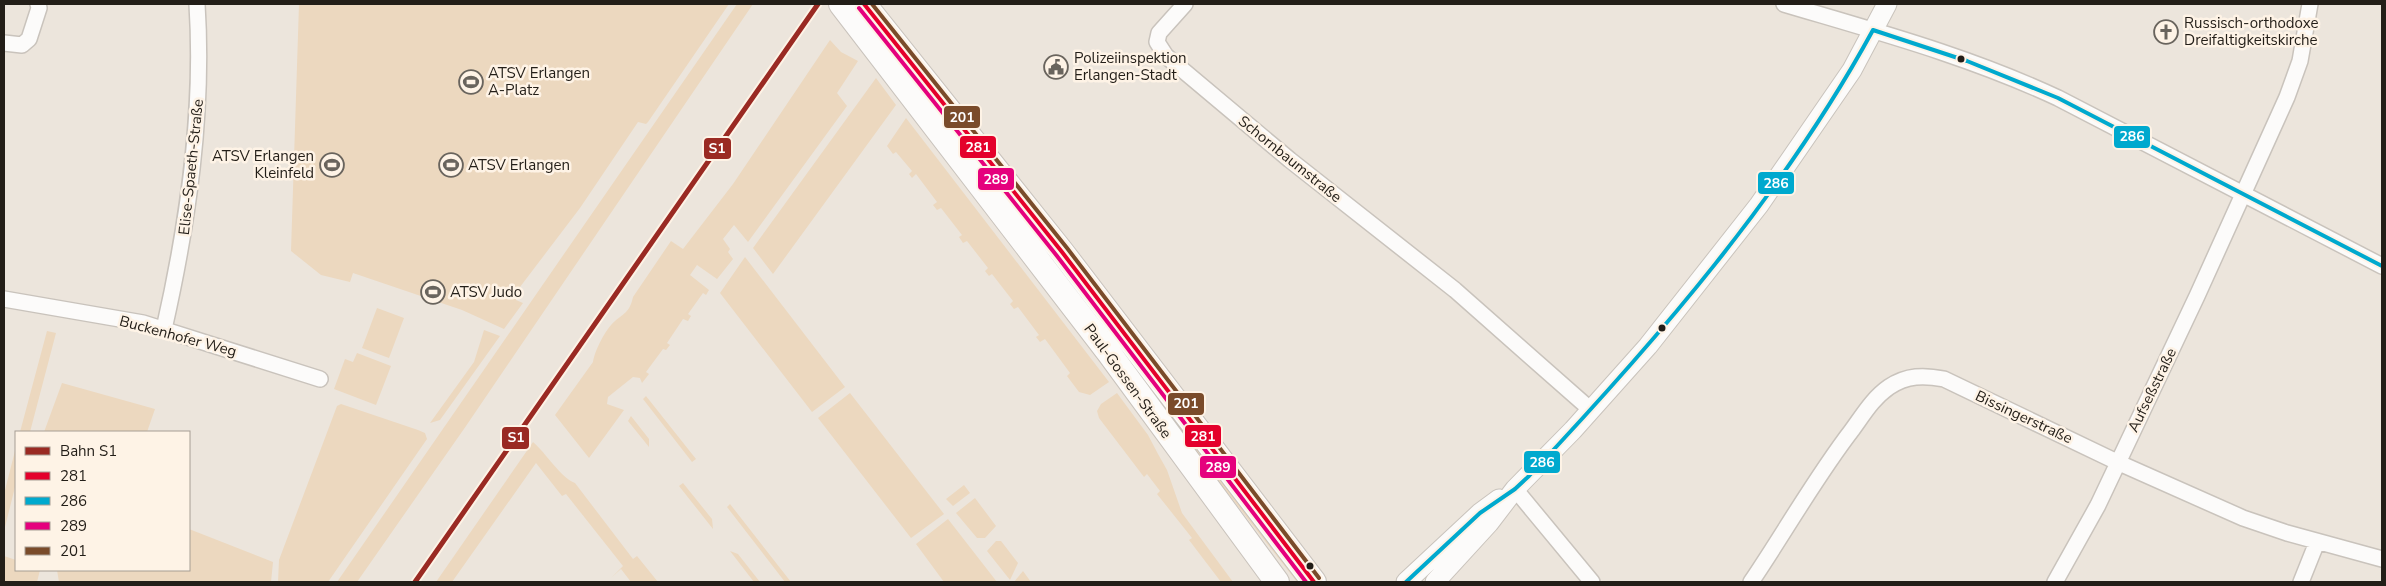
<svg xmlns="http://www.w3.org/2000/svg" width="2386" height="586" font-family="'Nunito Sans',sans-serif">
<rect width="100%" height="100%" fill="#ece5dc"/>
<path fill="#ecd8bf" d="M299 4H729L648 122 646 124 638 122 580 208 520 287 516 300 523 303 504 329 462 310 353 273 350 282 321 275 291 251Z
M737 4H753L466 426 357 582H337Z
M830 40 841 52 858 61 837 93 847 106 748 242 734 225 723 239 730 249 728 252 733 259 717 279 697 265 690 275 709 290 706 295 703 293 688 314 691 316 688 321 683 319 667 343 670 345 666 350 663 349 646 372 649 374 642 383 640 378 633 377 608 397 607 404 624 410 589 458 555 415 593 362C595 350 605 330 615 321 625 313 630 311 633 297L671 241 683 249 733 184Z
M876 78 896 105 773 274 753 248Z
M906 118 1109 382 1090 395 1079 392 1067 376 1070 373 1045 339 1040 342 1036 337 1039 335 1018 307 1014 309 1010 304 1013 301 992 274 989 276 985 271 988 268 967 241 963 243 959 237 962 235 941 208 937 210 933 205 937 202 916 174 912 178 909 174 912 171 896 152 893 154 887 146Z
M745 257 845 387 812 412 720 293Z
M1061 263 1304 582H1297L1053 269Z
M377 308 404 318 389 358 362 348Z
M484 330 500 336 440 420 430 423 474 362Z
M47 331 56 333 30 432H20Z
M357 353 391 366 376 405 334 389 345 359 353 362Z
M62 383 155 409 147 432H44Z
M850 393 944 514 911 538 818 418Z
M1117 393 1148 435 1158 454 1167 470 1182 513 1233 582H1221L1189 540 1192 538 1157 494 1160 491 1147 474 1144 477 1099 418 1097 411 1101 404Z
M646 396 696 459 692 462 643 399Z
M341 404 418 430 425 433 427 439 328 582H278L279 560 337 406Z
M631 416 649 439V447L628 421Z
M533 442C546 453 561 478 575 483L633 559 637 556 658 582H631L621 569 611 578 623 566 566 494 562 496 536 463 452 582H436Z
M16 447V483L4 531V494Z
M683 483 712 519 713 529 679 486Z
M964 485 970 493 953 506 946 499Z
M975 498 996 526 985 538H977L956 513Z
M730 504 791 582H785L727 507Z
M948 519 997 582H944L916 544Z
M189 529 273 562 271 582H59L57 570H189Z
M996 541H1001L1018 563 1010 580 987 551Z
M730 551 738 554 760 582H754Z
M4 556 16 560V570H40L37 582H4Z
M1023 571 1031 582H1014Z"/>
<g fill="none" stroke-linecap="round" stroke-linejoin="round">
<g stroke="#c9c3bc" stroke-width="18">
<path id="minor" d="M1185 4 1159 33 1157 42 1166 56 1290 160 1455 290 1591 410
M1784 4C1878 32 1968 56 2058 98L2382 266
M4 43 22 45 29 39 39 8 38 4
M4 299 143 323 320 379
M164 329C188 223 204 113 197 4
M1515 489 1592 582
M1751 582C1785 532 1815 478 1852 430 1863 415 1873 398 1889 387 1907 375 1924 375 1944 379L2117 462 2243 518 2287 533 2382 559
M2055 582 2098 505 2197 296 2287 97 2300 61 2310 4
M2301 582 2317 542"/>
</g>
<g stroke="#c9c3bc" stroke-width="21">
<path id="tertiary" d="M1406 582 1480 513 1499 499
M1435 582 1489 523 1515 489 1573 430 1648 346 1759 205 1852 70 1887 4"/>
</g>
<g stroke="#c9c3bc" stroke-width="26">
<path id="primary" d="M841 4 1109 353 1277 582
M864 4 1062 252 1314 582"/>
</g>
<use href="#minor" stroke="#fcfbfa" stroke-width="15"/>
<use href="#tertiary" stroke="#fcfbfa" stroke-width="19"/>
<use href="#primary" stroke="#fcfbfa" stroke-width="24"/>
<g stroke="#fef3e6" stroke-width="8">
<path id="bus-1" d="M864 4 1062 252 1314 582"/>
</g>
<g stroke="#fef3e6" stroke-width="8">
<path id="bus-2" d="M1873 30 1967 61 2058 98 2382 266
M1406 582 1480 513 1515 489 1529 476C1657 340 1783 195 1873 30"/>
</g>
<g stroke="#fef3e6" stroke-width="8">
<path id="bus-3" d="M859 8 1057 256 1306 582"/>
</g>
<g stroke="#fef3e6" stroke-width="8">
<path id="bus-4" d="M872 4 1067 248 1319 578"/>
</g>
<use href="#bus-1" stroke="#e4002b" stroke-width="4"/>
<use href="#bus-2" stroke="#00a9ce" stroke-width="4"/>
<use href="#bus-3" stroke="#e5007d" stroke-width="4"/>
<use href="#bus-4" stroke="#7a4b2a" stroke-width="4"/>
<g stroke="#fef3e6" stroke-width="9">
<path id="rail-1" d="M415 582 818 4"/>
</g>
<use href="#rail-1" stroke="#9a2a23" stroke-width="5"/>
</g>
<defs>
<g id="church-ring" transform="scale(1.25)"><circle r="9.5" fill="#fef3e6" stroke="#69645d" stroke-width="1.5"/><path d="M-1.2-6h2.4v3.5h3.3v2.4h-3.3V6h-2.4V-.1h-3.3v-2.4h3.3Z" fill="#69645d"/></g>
<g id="civic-ring" transform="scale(1.25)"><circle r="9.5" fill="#fef3e6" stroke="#69645d" stroke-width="1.5"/><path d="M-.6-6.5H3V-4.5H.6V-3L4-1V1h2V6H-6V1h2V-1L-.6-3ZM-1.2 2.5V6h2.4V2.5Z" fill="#69645d"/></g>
<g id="stadium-ring" transform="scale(1.25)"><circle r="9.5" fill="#fef3e6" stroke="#69645d" stroke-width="1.5"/><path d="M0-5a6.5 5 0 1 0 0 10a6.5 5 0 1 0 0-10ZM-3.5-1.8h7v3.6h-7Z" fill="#69645d"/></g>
</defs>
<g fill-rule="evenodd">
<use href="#church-ring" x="2166" y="32"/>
<use href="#civic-ring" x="1056" y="67"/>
<use href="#stadium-ring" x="471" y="82"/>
<use href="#stadium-ring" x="332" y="165"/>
<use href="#stadium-ring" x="451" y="165"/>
<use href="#stadium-ring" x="433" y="292"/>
</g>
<g fill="#231e18" stroke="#fef3e6" stroke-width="2">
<circle cx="1961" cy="59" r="4.5"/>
<circle cx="1662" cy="328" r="4.5"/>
<circle cx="1310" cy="566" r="4.5"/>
</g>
<g text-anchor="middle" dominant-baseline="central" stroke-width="5" stroke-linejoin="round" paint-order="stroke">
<g font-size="15" fill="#231e18" stroke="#fef3e6" text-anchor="start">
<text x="2184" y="23">Russisch-orthodoxe<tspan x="2184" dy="17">Dreifaltigkeitskirche</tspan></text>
<text x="1074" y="58">Polizeiinspektion<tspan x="1074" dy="17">Erlangen-Stadt</tspan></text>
<text x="488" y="73">ATSV Erlangen<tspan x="488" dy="17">A-Platz</tspan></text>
<text x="314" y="156" text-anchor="end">ATSV Erlangen<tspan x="314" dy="17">Kleinfeld</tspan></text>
<text x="468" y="165">ATSV Erlangen</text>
<text x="450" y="292">ATSV Judo</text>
</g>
<g font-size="15" fill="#231e18" stroke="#fef3e6">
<text transform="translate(1290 159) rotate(39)">Schornbaumstraße</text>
<text transform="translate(191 167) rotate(-84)">Elise-Spaeth-Straße</text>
<text transform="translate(178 336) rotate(15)">Buckenhofer Weg</text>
<text transform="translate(1128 381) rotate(54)">Paul-Gossen-Straße</text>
<text transform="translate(2152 390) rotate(-64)">Aufseßstraße</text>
<text transform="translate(2024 417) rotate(25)">Bissingerstraße</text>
</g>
</g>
<g stroke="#fef3e6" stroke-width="2">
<rect x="943" y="105" width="38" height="24" rx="5" fill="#7a4b2a"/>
<rect x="2113" y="125" width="38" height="24" rx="5" fill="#00a9ce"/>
<rect x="959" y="135" width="38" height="24" rx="5" fill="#e4002b"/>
<rect x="703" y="137" width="29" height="23" rx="5" fill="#9a2a23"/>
<rect x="977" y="167" width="38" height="24" rx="5" fill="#e5007d"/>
<rect x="1757" y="171" width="38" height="24" rx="5" fill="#00a9ce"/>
<rect x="1167" y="392" width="38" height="24" rx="5" fill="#7a4b2a"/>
<rect x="1184" y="424" width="38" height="24" rx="5" fill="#e4002b"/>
<rect x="501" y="426" width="29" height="24" rx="5" fill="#9a2a23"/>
<rect x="1523" y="450" width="38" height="24" rx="5" fill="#00a9ce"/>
<rect x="1199" y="455" width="38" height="24" rx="5" fill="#e5007d"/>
</g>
<g font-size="14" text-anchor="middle" font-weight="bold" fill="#fff">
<text x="962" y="122">201</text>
<text x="2132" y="141">286</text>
<text x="978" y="152">281</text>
<text x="717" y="153">S1</text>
<text x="996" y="184">289</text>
<text x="1776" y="188">286</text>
<text x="1186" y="408">201</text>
<text x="1203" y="441">281</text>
<text x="516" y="442">S1</text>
<text x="1542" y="467">286</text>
<text x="1218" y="472">289</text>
</g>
<rect width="2386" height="586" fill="none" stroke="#231e18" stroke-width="10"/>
<rect x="15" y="431" width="175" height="140" fill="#fef3e6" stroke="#a69e94"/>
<rect x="25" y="447" width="25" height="8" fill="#9a2a23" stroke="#a69e94"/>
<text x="60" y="456" font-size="15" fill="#231e18">Bahn S1</text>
<rect x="25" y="472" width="25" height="8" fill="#e4002b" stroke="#a69e94"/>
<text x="60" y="481" font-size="15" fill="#231e18">281</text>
<rect x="25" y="497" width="25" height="8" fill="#00a9ce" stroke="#a69e94"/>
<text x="60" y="506" font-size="15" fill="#231e18">286</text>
<rect x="25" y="522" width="25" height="8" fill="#e5007d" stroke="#a69e94"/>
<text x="60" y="531" font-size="15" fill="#231e18">289</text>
<rect x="25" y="547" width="25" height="8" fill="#7a4b2a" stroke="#a69e94"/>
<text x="60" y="556" font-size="15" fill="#231e18">201</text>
</svg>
